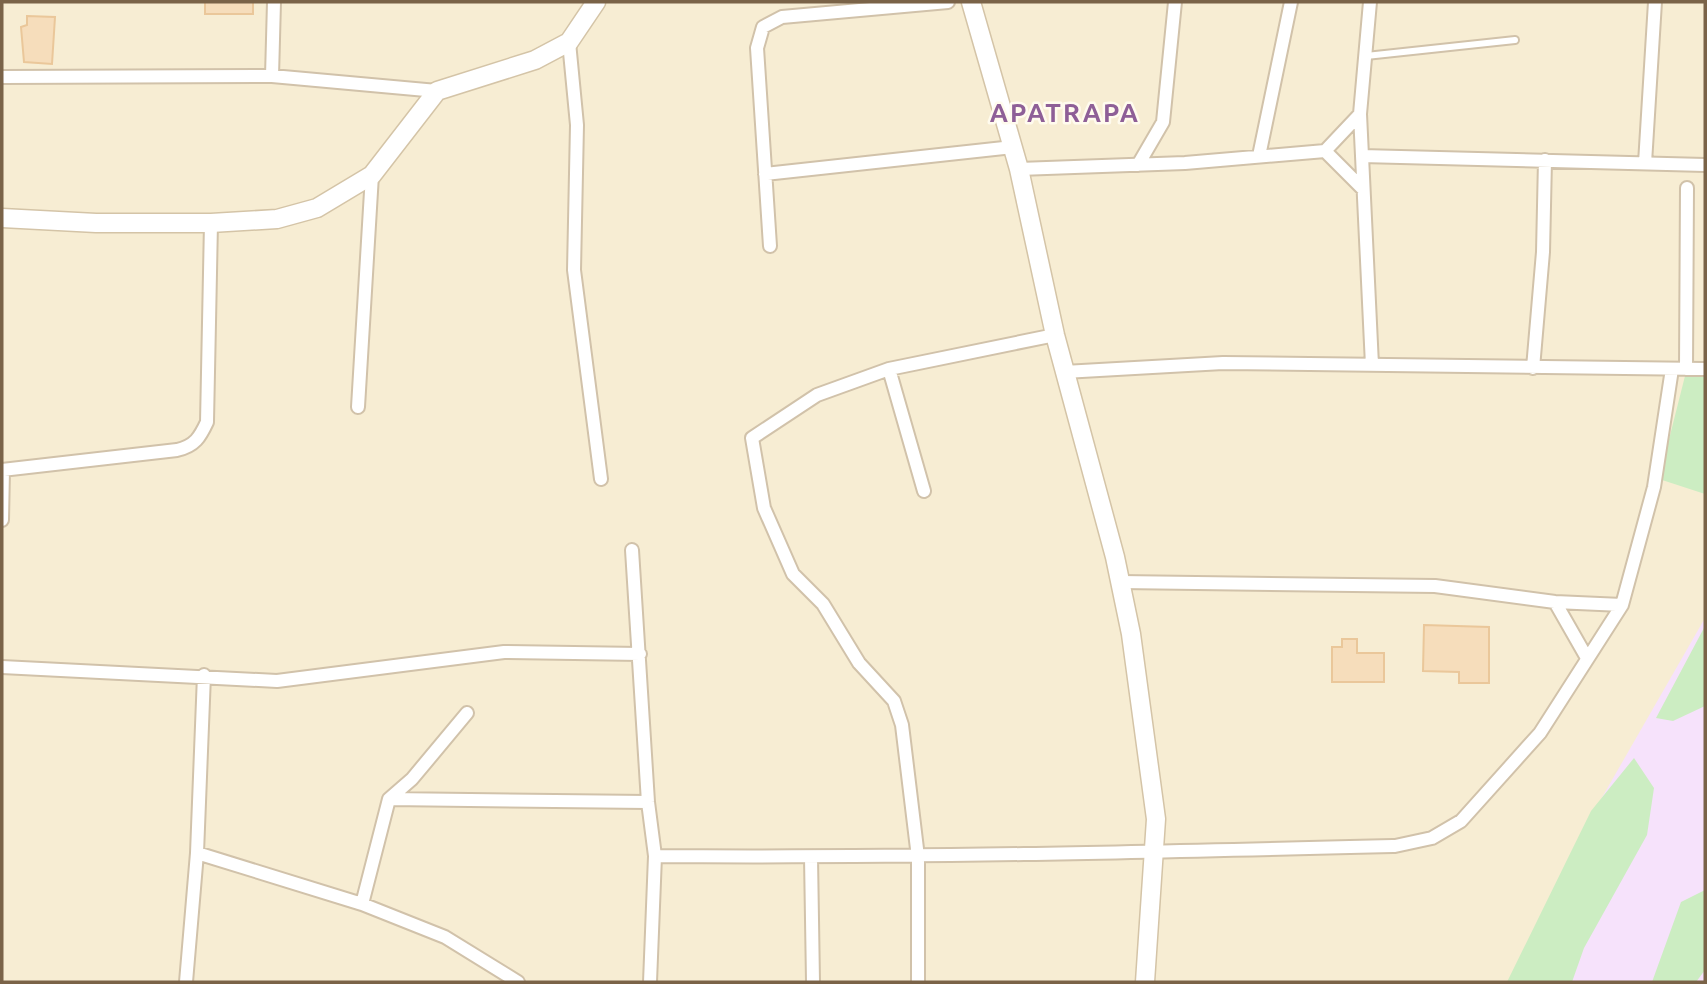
<svg xmlns="http://www.w3.org/2000/svg" width="1707" height="984" font-family="Ubuntu,sans-serif">
<rect width="100%" height="100%" fill="#fef9e6"/>
<path fill="#f7edd3" d="M2 2H1705V982H2Z"/>
<path fill="#f6e2fb" d="M1705 618V982H1509L1577 841Z"/>
<path fill="#ccedc2" d="M1685 376H1705V494L1659 479Z
M1705 626V706L1673 721 1656 718Z
M1634 758 1654 788 1647 835 1584 948 1572 982H1507L1591 811Z
M1705 890V970L1696 982H1652L1681 902Z"/>
<path fill="#f6ddbb" stroke="#eac79a" stroke-width="2" d="M205 2H253V14H205Z
M27 16 55 17 52 64 24 62 21 27 27 25Z
M1424 625 1489 627V683H1459V672L1423 671Z
M1342 639H1357V653H1384V682H1332V647H1342Z"/>
<g fill="none" stroke-linecap="round" stroke-linejoin="round">
<g stroke="#d1c2aa" stroke-width="10">
<path id="lane" d="M1366 56 1515 40"/>
</g>
<g stroke="#d1c2aa" stroke-width="16">
<path id="street" d="M1370 2 1360 114 1372 365
M569 42 577 125 574 270 601 479
M272 76 274 2
M2 77 272 76 437 91
M1325 151 1363 189
M1259 156 1291 2
M1362 156 1705 165
M1645 163 1655 2
M1138 165 1163 122 1175 2
M1019 169 1185 163 1325 151 1360 114
M765 174 1013 147
M770 246 757 48 763 27 782 17 948 2
M1533 368 1543 252 1545 160
M889 369 924 491
M1686 369 1687 188
M1064 372 1223 363 1705 369
M358 407 372 175
M2 470 177 450C195 446 200 437 207 422L211 223
M2 520 3 470
M632 550 648 802 655 856 650 982
M1120 582 1435 586 1555 602 1622 605
M1555 602 1587 658
M2 667 277 681 504 652 640 654
M389 799 648 802
M197 853 362 904 445 937 518 982
M655 856C902 858 1148 852 1395 846L1432 838 1461 821 1540 733 1622 605 1654 487 1672 369
M811 857 813 982
M362 904 389 799 412 779 467 713
M186 982 197 853 204 675
M918 982V857L902 725 894 701 859 663 823 604 793 574 764 508 752 438 817 395 889 369 1055 335"/>
</g>
<g stroke="#d4c4a7" stroke-width="21">
<path id="secondary" d="M971 2 1019 169 1055 335 1115 557 1131 634 1156 819 1145 982
M2 218 96 223H211L277 219 317 208 372 175 437 91 535 60 569 42 596 2"/>
</g>
<use href="#lane" stroke="#fff" stroke-width="6"/>
<use href="#street" stroke="#fff" stroke-width="12"/>
<use href="#secondary" stroke="#fff" stroke-width="18"/>
</g>
<g text-anchor="middle" dominant-baseline="central" stroke-width="5" stroke-linejoin="round" paint-order="stroke">
<g font-size="26" font-weight="bold" letter-spacing="2" fill="#8e5f97" stroke="#fffbee">
<text x="1065" y="112">APATRAPA</text>
</g>
</g>
<rect width="1707" height="984" fill="none" stroke="#7a6348" stroke-width="7"/>
</svg>
